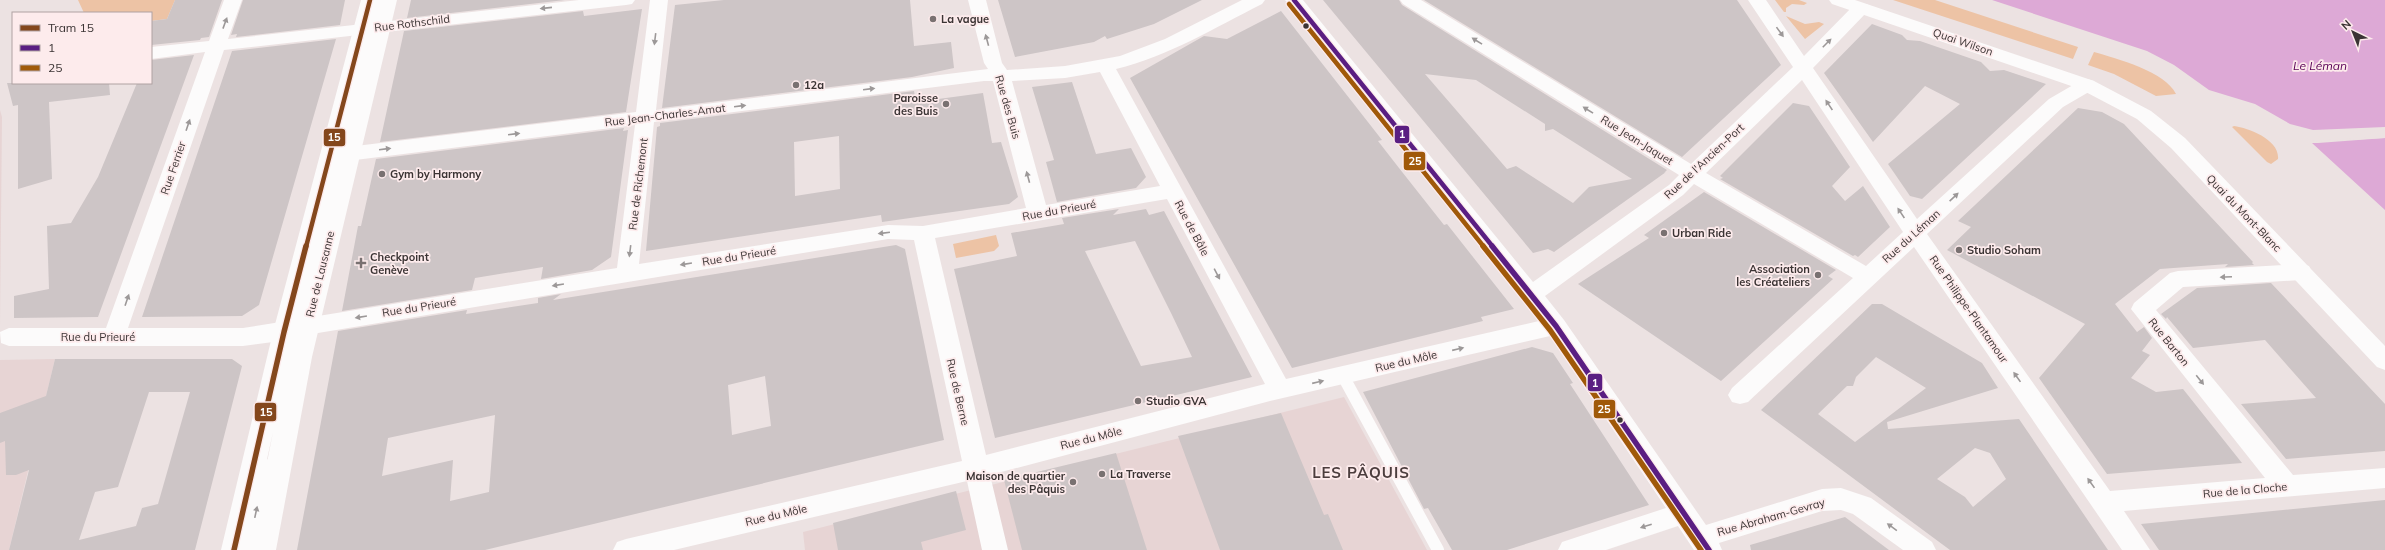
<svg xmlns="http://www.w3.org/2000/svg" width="2385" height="550" font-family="Mulish,sans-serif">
<rect width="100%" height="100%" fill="#ece2e2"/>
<path fill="#e7d4d4" d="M0 110 2 117 0 326Z
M55 359 9 550H0V360Z
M1344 397 1427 550H805L803 532Z"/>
<path fill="#edc3a5" d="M78 0H175L167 19 151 21V13H84Z
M1775 0H1799L1807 3 1804 5 1792 4 1786 8V12H1784Z
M1893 0H1935L2078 47 2073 59Z
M1786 16 1805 24 1819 22 1824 24 1805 39Z
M2094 52C2117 59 2165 71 2176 94L2156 96 2114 74 2088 65Z
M2234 126C2249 128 2280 140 2278 159L2271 164 2267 162 2232 127Z
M996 235 999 246 994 251 956 258 953 244Z"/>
<path fill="#dda9d6" d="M1992 0H2385V127L2313 130 2290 124 2255 104 2209 90 2174 65 2147 51Z
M2385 138V210L2312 143H2318Z"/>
<path fill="#ece2e2" d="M2385 136V138L2311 142 2312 141Z"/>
<path fill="#cdc5c6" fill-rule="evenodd" d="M175 0H222L209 37 201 38 200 40 151 45V21L167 19Z
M243 0H345L340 25 236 37 237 34 231 35Z
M411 0H565L407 18Z
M724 0H910L914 46 951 42 954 68 912 77 662 108 675 5Z
M998 0H1202L1154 24 1107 39 1105 36 1094 42 1015 57Z
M1323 0H1399L1402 5 1667 170 1664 173 1666 172 1554 252 1548 249 1533 253ZM1425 74 1476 80 1545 124V131L1553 129 1632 179 1589 187 1573 203 1516 166 1507 169Z
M1424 0H1737L1781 65 1682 157Z
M642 9 626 112 380 142 404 31 583 11 584 16Z
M1281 11 1382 140 1378 141 1399 168 1444 225 1447 224 1514 309 1481 317 1483 321 1292 368 1130 78 1204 36 1227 39Z
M1872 24 1902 35 1907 40 1920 41 1981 62 1990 71 2004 70 2046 84 1922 199 1910 196 1888 164 1960 104 1925 86 1873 142 1824 73Z
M336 39 259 305 242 316 142 317 232 51Z
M194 55 98 317 14 318V296L49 289 47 226 71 223 98 177 137 83H151V60Z
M1072 82 1096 154 1131 148 1146 177 1136 188 1057 202 1046 162 1054 160 1032 87Z
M7 83H109L110 95 49 102 52 179 18 189V105L13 106Z
M914 91 916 102 983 93 992 143 1001 142 1018 197 1009 204 882 222 881 215 646 251 657 127 660 126V123ZM839 136 840 189 795 196 794 142Z
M1793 103 1809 106 1850 167 1832 186 1845 201 1863 186 1890 227 1858 257 1855 255 1853 256 1720 179 1723 178 1720 176Z
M2078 108 2102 112 2124 124 2253 262 2252 263 2254 265 2225 267 2228 264 2160 269 2115 304 2137 332 2144 327 2152 338 2142 351 2150 355 2131 378 2156 392 2183 389 2242 463 2107 474 2039 378 2085 324 1947 250 1971 227 1958 221Z
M624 128 623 131 628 130 611 257 592 270 541 279 543 267 475 278 472 290 342 311 358 226H361L376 159Z
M1704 192 1836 270 1828 276 1833 279 1721 381 1578 284 1649 238 1644 235Z
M1119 209 1113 215 1146 209 1149 215 1164 211 1252 377 995 438 954 269 1017 256 1011 233 1064 224 1062 218ZM1135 241 1172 315 1192 357 1141 366 1085 251Z
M896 245 905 249 944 440 485 550H297L338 331 467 310 466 314 538 303V298L561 294 553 300ZM765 376 771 426 732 435 728 385ZM495 415 489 492 450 501 453 460 382 476 388 438Z
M2271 283 2385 404V451L2286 459 2241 404 2316 398 2265 340 2193 348 2167 317 2166 319 2161 314 2197 288Z
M1872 304H1882L1982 363 1998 388 1887 422 1888 429 2019 419 2108 550H1950L1761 410ZM1876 357 1926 388 1855 442 1818 414 1847 386H1853L1856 377ZM1975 448 1990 453 2006 479 1973 507 1965 497 1937 479Z
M1532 347 1553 353 1573 383 1570 384 1649 505 1507 550H1452L1428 508 1424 509 1363 392Z
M55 359H232L242 366 195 550H9L29 470 16 475H6L5 441 0 443V413L46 396ZM149 392H190L158 504 142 508 136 526 79 540 95 492 118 487Z
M1281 413 1324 515 1328 514 1343 550H1220L1178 436Z
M1116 453 1147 550H1022L1004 480Z
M956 491 966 530 921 542 923 550H838L833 523Z
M2385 500V550H2159L2141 524Z
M1845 517 1889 550H1751L1750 545Z"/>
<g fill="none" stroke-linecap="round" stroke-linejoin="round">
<path stroke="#fcfbfb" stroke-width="12" d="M1343 376 1438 550
M247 550 266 465"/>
<path fill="#fcfbfb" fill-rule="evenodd" d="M224 0H242L228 39 579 0H635L632 4 626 5 224 50 128 328H243L617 268 635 125 331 163 324 161 321 156 324 151 331 149 636 112 650 0H668L656 110 988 69 984 63 968 0H986L1002 63 1007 70 1065 66 1120 56 1165 39 1242 0H1265L1262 4C1214 28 1169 56 1116 69L1286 379 1539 321 1285 0H1303L1533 282 1669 185 1679 175 1403 4 1400 0H1421L1691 164 1793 67 1748 0H1766L1804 56 1855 4H1867L1870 8 1867 12 1813 68 1917 219 2049 99 2080 81 2087 79 2094 81 2096 85 2094 89 2063 107 1927 234 2110 491 2265 478 2131 309 2134 303 2170 273 2178 271 2301 264 2309 266 2312 272 2309 278 2301 280 2183 287 2156 310 2293 475 2385 468V488L2124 511 2150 550H2122L1914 247 1748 402 1740 404 1732 402 1728 395 1732 388 1853 278 1694 184 1683 195 1545 296 1564 320 1706 525 1822 489 1841 488 1871 498 1932 542 1936 550H1903L1853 514 1841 510 1822 511 1719 543 1722 550H1694L1678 526 1606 550H1558L1562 542 1666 508 1550 336 1270 401 990 475 1008 550H982L967 481 674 550H613L617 542 626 539 962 461 914 240 888 239 312 334 303 338 243 346H9L1 343 0 332 9 328H106L205 52 151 59V47L209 41ZM1100 72 1160 186 1046 205 1012 81 1065 78ZM1802 80 1903 232 1866 266 1706 173ZM984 81H993L1026 208 923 226 888 225 639 264 654 122ZM1167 199 1265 384 986 455 935 238Z"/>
<path fill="#fcfbfb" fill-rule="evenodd" d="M361 0H379L346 129 379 0H397L312 357 276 550H250L273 432 247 550H221L273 332Z"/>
<path fill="#fcfbfb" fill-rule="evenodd" d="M1829 0H1855L2094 81 2151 111 2185 138 2385 346V370L2377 367 2171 148 2137 119 2080 89 1832 4Z"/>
<g stroke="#fdebec" stroke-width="7">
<path id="bus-1-far1" d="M1294 0 1493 247"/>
</g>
<g stroke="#fdebec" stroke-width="8">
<path id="bus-1" d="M1492 246 1556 326 1709 550"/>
</g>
<g stroke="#fdebec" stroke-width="7">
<path id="bus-2-far1" d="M1289 4 1484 247"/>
</g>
<g stroke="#fdebec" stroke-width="8">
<path id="bus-2" d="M1483 246 1550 330 1701 550"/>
</g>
<use href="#bus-1-far1" stroke="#5a1e82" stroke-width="4.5"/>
<use href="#bus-1" stroke="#5a1e82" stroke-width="5.5"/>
<use href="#bus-2-far1" stroke="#a05909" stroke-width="4.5"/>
<use href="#bus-2" stroke="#a05909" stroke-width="5.5"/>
<g stroke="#fdebec" stroke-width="7">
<path id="tram-1-far1" d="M306 247 370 0"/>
</g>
<g stroke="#fdebec" stroke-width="8">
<path id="tram-1" d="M234 550 284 332 306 246"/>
</g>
<use href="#tram-1-far1" stroke="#84471c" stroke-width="4.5"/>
<use href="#tram-1" stroke="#84471c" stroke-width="5.5"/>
</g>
<defs><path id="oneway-solid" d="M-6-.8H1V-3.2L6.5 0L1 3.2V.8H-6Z"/></defs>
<g fill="#9c9898">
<use href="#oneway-solid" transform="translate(546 8) rotate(174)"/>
<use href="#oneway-solid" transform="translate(225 23) rotate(-70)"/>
<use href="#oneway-solid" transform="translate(1780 32) rotate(54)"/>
<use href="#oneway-solid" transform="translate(655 39) rotate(97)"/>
<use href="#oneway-solid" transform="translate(987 40) rotate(-105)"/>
<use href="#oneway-solid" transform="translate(1477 41) rotate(-148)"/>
<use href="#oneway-solid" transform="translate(1827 43) rotate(-45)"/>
<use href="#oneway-solid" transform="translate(869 89) rotate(-7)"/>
<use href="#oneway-solid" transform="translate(1829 105) rotate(-124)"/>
<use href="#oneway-solid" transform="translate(740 106) rotate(-7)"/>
<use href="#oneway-solid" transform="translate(1588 110) rotate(-148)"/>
<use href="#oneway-solid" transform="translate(188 125) rotate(-71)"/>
<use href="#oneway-solid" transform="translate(514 134) rotate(-7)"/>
<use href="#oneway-solid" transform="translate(385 149) rotate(-7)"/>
<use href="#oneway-solid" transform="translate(1028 177) rotate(-105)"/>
<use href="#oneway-solid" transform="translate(1954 197) rotate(-43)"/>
<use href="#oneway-solid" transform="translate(1901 213) rotate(-124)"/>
<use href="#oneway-solid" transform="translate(884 233) rotate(173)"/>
<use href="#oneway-solid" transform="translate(630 251) rotate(97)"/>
<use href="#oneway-solid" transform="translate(686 264) rotate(171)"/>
<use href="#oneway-solid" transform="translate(1217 274) rotate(62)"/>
<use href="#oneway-solid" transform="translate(2226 277) rotate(177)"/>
<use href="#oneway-solid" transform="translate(558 285) rotate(171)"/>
<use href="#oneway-solid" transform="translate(127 300) rotate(-71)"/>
<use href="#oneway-solid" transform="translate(361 317) rotate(171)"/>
<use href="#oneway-solid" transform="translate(1458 349) rotate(-13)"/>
<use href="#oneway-solid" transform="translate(2017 377) rotate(-125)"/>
<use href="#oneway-solid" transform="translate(2200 380) rotate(51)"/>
<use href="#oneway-solid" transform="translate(1318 382) rotate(-13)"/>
<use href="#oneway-solid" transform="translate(2091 483) rotate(-125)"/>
<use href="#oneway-solid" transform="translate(256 512) rotate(-78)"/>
<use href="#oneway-solid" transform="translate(1646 526) rotate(162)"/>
<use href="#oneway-solid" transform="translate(1892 527) rotate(-144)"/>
</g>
<g fill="#797171" stroke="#fdebec" stroke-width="1.5">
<circle cx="933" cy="19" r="4"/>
<circle cx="796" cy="85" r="4"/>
<circle cx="946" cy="104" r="4"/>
<circle cx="382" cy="174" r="4"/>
<circle cx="1664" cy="233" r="4"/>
<circle cx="1959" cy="250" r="4"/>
<path d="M359 257h4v4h4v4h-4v4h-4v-4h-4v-4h4z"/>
<circle cx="1818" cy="275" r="4"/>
<circle cx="1138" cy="401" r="4"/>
<circle cx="1102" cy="474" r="4"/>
<circle cx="1073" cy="482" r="4"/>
</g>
<g fill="#3b3434" stroke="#fdebec" stroke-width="1.5">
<circle cx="1306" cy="26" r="3.5"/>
<circle cx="1620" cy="420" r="3.5"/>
</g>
<g text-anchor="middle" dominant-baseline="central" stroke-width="3.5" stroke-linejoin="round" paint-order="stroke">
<g font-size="11" font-weight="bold" fill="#3b3434" stroke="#fdebec" text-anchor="start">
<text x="941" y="19">La vague</text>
<text x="804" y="85">12a</text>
<text x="938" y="98" text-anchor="end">Paroisse<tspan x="938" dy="13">des Buis</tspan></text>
<text x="390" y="174">Gym by Harmony</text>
<text x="1672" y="233">Urban Ride</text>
<text x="1967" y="250">Studio Soham</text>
<text x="370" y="257">Checkpoint<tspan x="370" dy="13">Genève</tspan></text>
<text x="1810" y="269" text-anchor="end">Association<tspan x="1810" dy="13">les Créateliers</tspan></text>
<text x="1146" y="401">Studio GVA</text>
<text x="1110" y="474">La Traverse</text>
<text x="1065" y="476" text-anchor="end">Maison de quartier<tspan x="1065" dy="13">des Pâquis</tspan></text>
</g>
<g font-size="11" fill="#3b3434" stroke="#fdebec">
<text transform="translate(412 23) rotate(-7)">Rue Rothschild</text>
<text transform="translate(1963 42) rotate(19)">Quai Wilson</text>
<text transform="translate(1008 107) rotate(74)">Rue des Buis</text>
<text transform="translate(665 115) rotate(-7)">Rue Jean-Charles-Amat</text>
<text transform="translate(1637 140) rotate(32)">Rue Jean-Jaquet</text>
<text transform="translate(1704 161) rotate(-43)">Rue de l'Ancien-Port</text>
<text transform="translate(173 168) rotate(-71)">Rue Ferrier</text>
<text transform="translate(638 184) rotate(-83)">Rue de Richemont</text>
<text transform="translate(1059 210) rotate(-10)">Rue du Prieuré</text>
<text transform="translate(2244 213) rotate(46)">Quai du Mont-Blanc</text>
<text transform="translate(1192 228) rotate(62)">Rue de Bâle</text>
<text transform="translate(1911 236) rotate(-42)">Rue du Léman</text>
<text transform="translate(739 256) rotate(-9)">Rue du Prieuré</text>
<text transform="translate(320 274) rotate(-76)">Rue de Lausanne</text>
<text transform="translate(419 307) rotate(-9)">Rue du Prieuré</text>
<text transform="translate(1969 309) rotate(55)">Rue Philippe-Plantamour</text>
<text x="98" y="337">Rue du Prieuré</text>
<text transform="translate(2169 342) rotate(51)">Rue Barton</text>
<text transform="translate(1406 361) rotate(-13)">Rue du Môle</text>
<text transform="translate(958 392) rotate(77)">Rue de Berne</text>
<text transform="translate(1091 438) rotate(-14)">Rue du Môle</text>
<text transform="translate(2245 490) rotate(-5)">Rue de la Cloche</text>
<text transform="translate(776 515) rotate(-13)">Rue du Môle</text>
<text transform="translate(1771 517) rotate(-16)">Rue Abraham-Gevray</text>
</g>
<g font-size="12" font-style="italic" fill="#590056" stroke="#fdebec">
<text x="2320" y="65">Le Léman</text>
</g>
<g font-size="15" font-weight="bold" letter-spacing="1" fill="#4b3d3d" stroke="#fdebec">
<text x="1361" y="472">LES PÂQUIS</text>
</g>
</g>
<g stroke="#fdebec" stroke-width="1.5">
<rect x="1394" y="125" width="16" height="19" rx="4" fill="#5a1e82"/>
<rect x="323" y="128" width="23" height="19" rx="4" fill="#84471c"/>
<rect x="1403" y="151" width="23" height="20" rx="4" fill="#a05909"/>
<rect x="1587" y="373" width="16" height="19" rx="4" fill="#5a1e82"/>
<rect x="1593" y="399" width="23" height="20" rx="4" fill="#a05909"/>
<rect x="254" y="402" width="23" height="20" rx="4" fill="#84471c"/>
</g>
<g font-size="11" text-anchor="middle" font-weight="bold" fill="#fff">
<text x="1402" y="138">1</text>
<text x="334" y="141">15</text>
<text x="1415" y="165">25</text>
<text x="1595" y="387">1</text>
<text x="1604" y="413">25</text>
<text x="266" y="416">15</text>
</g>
<rect x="12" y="12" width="140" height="72" fill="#fdebec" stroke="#afa2a2"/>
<rect x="20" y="25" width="20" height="6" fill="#84471c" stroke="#afa2a2"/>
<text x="48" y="32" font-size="12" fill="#3b3434">Tram 15</text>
<rect x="20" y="45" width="20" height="6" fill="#5a1e82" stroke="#afa2a2"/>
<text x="48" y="52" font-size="12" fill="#3b3434">1</text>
<rect x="20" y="65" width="20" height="6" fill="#a05909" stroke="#afa2a2"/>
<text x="48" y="72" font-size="12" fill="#3b3434">25</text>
<g transform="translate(2353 32) rotate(317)" stroke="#fdebec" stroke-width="3" paint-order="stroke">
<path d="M0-3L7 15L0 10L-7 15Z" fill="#3b3434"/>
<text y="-6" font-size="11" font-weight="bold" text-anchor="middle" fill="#3b3434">N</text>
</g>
</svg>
